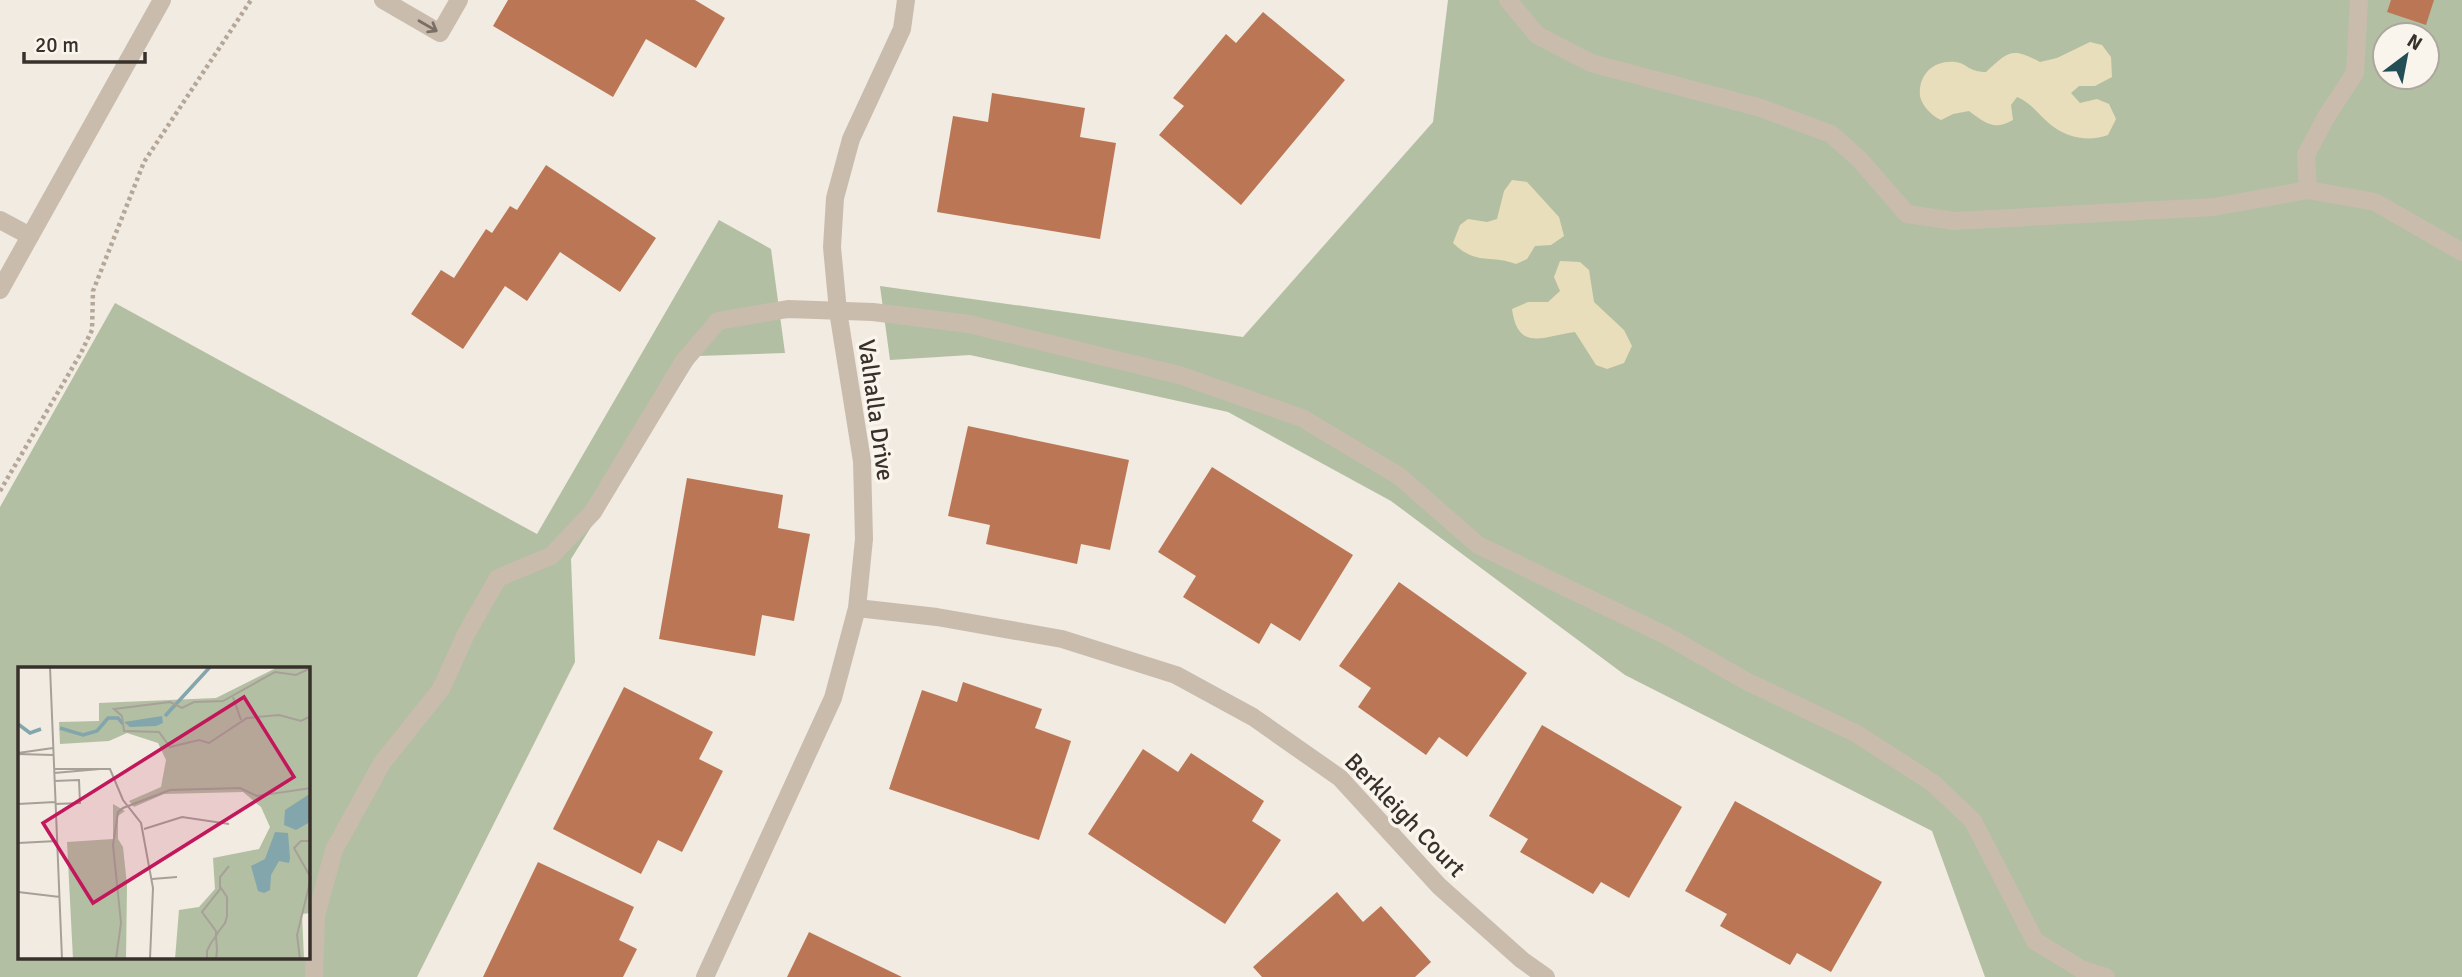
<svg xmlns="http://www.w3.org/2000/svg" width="2462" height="977" font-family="Signika,sans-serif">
<rect width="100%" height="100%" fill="#f1ebe1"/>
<path fill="#b3bfa2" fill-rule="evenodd" d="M1448 0H2462V977H1985L1932 831 1625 675 1391 501 1228 412 970 355 890 360 880 286 1243 337 1433 122ZM2385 35H2427V77H2385Z
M719 220 771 249 785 353 698 356 571 559 575 662 417 977H0V507L115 303 537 534ZM19 669H308V958H19Z"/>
<path fill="#e9debb" d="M2090 42 2102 45 2111 57 2112 77 2095 86H2079L2071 93 2080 103 2097 99 2109 104 2116 119 2108 135C2089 142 2067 138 2051 125 2039 116 2032 103 2017 97L2011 105 2013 120C1994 131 1985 123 1969 111L1953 114 1941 120C1932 116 1922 106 1920 96 1918 74 1934 60 1955 62 1967 63 1968 72 1986 72 2009 51 2011 47 2040 62L2057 58Z
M1512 180 1527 182 1559 217 1564 236 1551 245 1535 246 1527 259 1516 264C1489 254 1477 266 1453 243L1460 225 1468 219 1487 222 1497 219 1504 191Z
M1560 261 1580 262 1589 270 1594 302 1624 330 1632 346 1624 363 1607 369 1596 365 1575 332C1546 335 1518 354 1512 309L1528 302H1548L1560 291 1554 277Z"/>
<path fill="#b75" d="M508 0H695L725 18 696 68 646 39 613 97 493 26Z
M2391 0H2434L2426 25 2387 12Z
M1263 12 1345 80 1241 205 1159 135 1184 106 1173 98 1226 34 1236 43Z
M992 93 1085 108 1080 137 1116 143 1100 239 937 212 953 116 988 122Z
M546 165 656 238 620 292 560 252 527 301 505 286 463 349 411 314 441 270 454 278 486 229 492 233 510 206 517 210Z
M968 426 1129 460 1110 550 1081 544 1077 564 986 544 990 525 948 516Z
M1212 467 1353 555 1300 641 1271 623 1259 644 1183 597 1196 576 1158 552Z
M687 478 783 495 778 528 810 534 794 621 762 615 755 656 659 639Z
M1399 582 1527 673 1467 757 1439 737 1426 755 1358 707 1371 688 1339 666Z
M963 682 1042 709 1035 728 1071 741 1039 840 889 789 922 690 957 702Z
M624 687 713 732 699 759 723 771 682 852 658 840 641 874 553 829Z
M1542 725 1682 807 1629 898 1601 882 1593 894 1520 852 1528 839 1489 816Z
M1143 749 1178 772 1191 753 1264 801 1252 821 1281 840 1225 924 1088 834Z
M1735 801 1882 882 1831 972 1797 953 1790 965 1720 926 1727 914 1685 891Z
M538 862 634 907 619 940 637 949 623 977H483Z
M1337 892 1363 922 1381 906 1431 962 1415 977H1262L1253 967Z
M809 932 902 977H787Z"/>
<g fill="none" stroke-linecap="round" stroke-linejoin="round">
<path stroke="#b5a798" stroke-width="4.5" stroke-dasharray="3.5 3.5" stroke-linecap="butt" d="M0 491 81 353 92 330 93 291 144 162 251 0"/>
<path stroke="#c9bcad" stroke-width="18" d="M383 0 440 33 459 0
M1508 0 1537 35 1591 63 1761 108 1831 134 1859 159 1907 214 1954 221 2214 207 2308 190 2375 202 2462 252
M2308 190 2306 155 2326 117 2355 73 2359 0
M314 977 316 916 334 850 382 763 441 689 466 634 498 578 551 556 593 512 684 361 718 321 788 309 873 312 969 324 1179 375 1302 418 1399 476 1478 545 1667 636 1746 681 1857 734 1933 783 1973 821 2035 941 2081 969 2106 977"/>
<path stroke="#c9bcad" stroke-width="18" d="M0 220 30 236
M857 608 937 617 1062 639 1176 675 1253 717 1340 778 1439 886 1522 960 1546 977
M705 977 833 698 857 608 864 539 862 461 838 311 832 247 835 198 851 139 902 29 906 0"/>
<path stroke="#c9bcad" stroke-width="18" d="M0 290 162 0"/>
</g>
<defs><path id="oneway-shaft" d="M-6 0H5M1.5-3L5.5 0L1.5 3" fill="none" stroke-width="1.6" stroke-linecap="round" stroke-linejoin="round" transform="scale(1.75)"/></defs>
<use stroke="#796f66" href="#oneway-shaft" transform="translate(428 26) rotate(30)"/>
<g text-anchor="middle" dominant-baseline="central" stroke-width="7" stroke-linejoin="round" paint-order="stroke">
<g font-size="24" fill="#38302b" stroke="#f9f5ed">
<text transform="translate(876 410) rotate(82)">Valhalla Drive</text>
<text transform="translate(1405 815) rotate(46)">Berkleigh Court</text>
</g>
</g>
<g transform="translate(18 667)">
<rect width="292" height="292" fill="#f1ebe1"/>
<path d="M260 0H292L293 246 284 247 286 292H157L161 243 181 240 197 222 195 191 241 182 252 160 243 140 225 125 146 127 116 140 111 134 143 120 148 93 140 76 109 66 91 74 42 77 41 55 81 54V36L198 31ZM95 137 107 144 100 149V172L105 180 109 218 108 292H55L49 175 95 172Z" fill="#b3bfa2"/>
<path d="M144 49 145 56 138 59 112 60 106 55ZM293 126 292 155 278 163 266 158 267 143ZM257 165 270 166 272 191 271 196 261 194 253 208 252 223 246 226 240 224 233 199 247 192Z" fill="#82a6ac"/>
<path fill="none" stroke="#82a6ac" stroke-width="3.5" d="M147 49 192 0M0 57 12 66 23 62M42 61 65 68 79 64 90 51H100L105 57"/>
<path fill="none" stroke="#a7a098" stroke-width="2" d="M32 0 44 292M293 1 278 8 257 5 205 34 176 35 164 41 152 35 96 42 104 49 106 64 141 65 152 80 181 73 191 76 229 51 261 48 283 54 293 49M215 30 223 53M0 86 35 81M0 87 35 88M36 102H92L105 133 123 156 135 221 132 292M36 106 82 102M36 114 61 113 62 136 37 137M0 137 37 135M126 162 164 150 211 157M0 176 39 174M134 212 159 210M202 221V210L211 199M0 225 42 230M98 292 103 256 95 178 100 145 105 141 152 123 222 121 239 129 293 121M189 292V284L193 276 198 269 201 264 207 256 209 249V230L203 221 184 245 198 264V269L199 283 198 292M282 292 279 268 293 211 276 181 283 174H293"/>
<path fill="#c2185b" fill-opacity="0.15" stroke="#c2185b" stroke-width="3.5" d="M226 30 276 110 75 236 25 156Z"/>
<rect width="292" height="292" fill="none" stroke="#38302b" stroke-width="3.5"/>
</g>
<g transform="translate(2406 56) rotate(32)"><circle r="33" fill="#f9f5ed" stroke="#aca69f" stroke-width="2"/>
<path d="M0-5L12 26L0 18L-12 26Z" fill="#244e56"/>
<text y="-10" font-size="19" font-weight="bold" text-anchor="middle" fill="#38302b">N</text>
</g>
<path d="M24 52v10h121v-10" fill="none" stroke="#38302b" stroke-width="3.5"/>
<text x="35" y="52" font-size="21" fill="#38302b" stroke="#f9f5ed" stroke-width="5" paint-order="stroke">20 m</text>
</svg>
